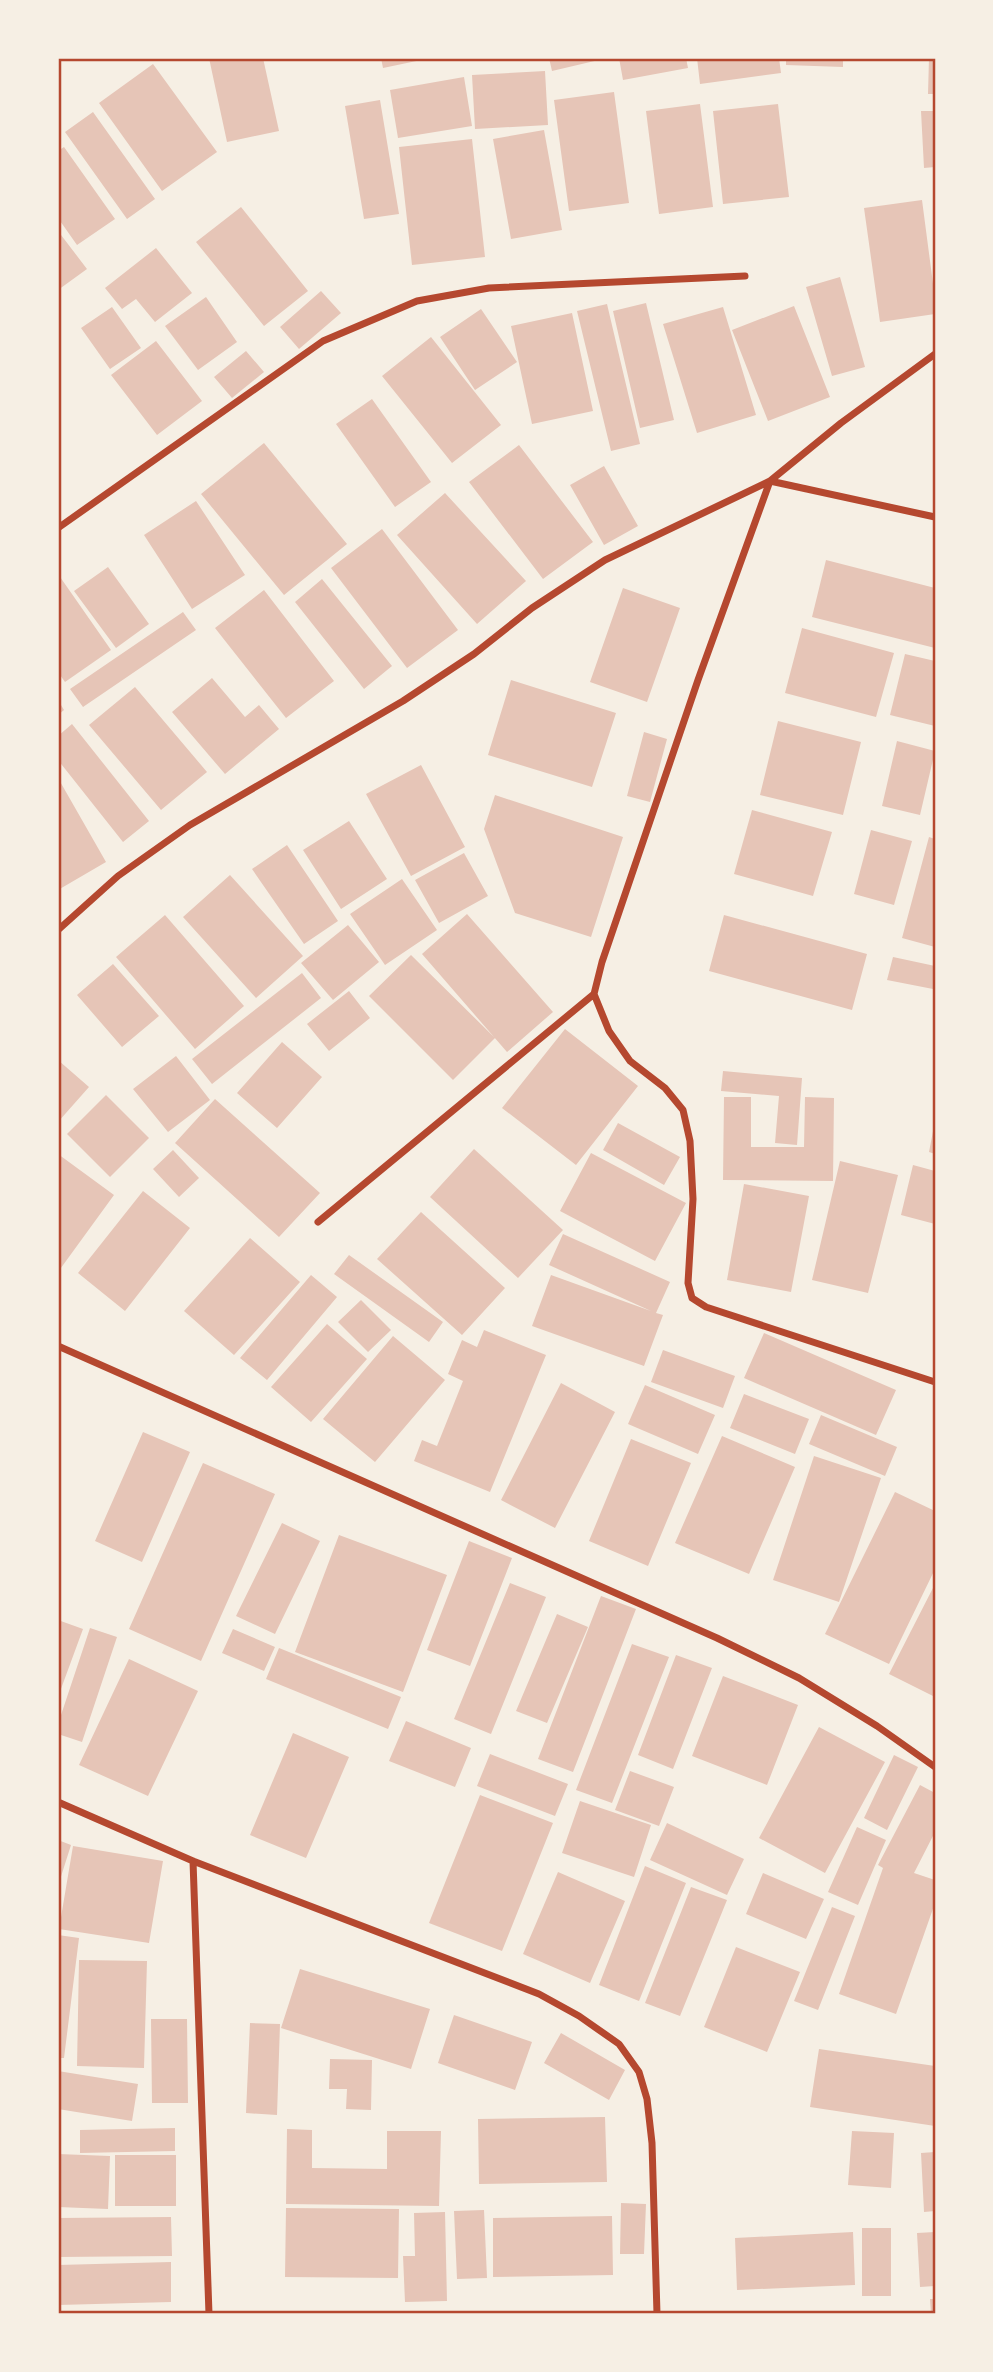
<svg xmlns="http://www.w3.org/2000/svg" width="993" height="2372" font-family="'Exo 2',sans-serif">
<rect width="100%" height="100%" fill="#f6efe4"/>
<path fill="#e6c5b7" d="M209 58H263L279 131 227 142Z
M381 58H426V59L383 68Z
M549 58H603V59L552 71Z
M619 58H686L688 68 623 80Z
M697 58H779L781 73 700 84Z
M786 58H843V67L786 65Z
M929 58H935V94H928Z
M153 64 217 152 162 191 99 103Z
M545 71 548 125 475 129 472 75Z
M464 77 472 126 398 138 390 90Z
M614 92 629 203 569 211 554 100Z
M380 100 399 214 364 219 345 106Z
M700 104 713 207 659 214 646 111Z
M778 104 789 197 723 204 713 111Z
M921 111H935V167L924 168Z
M93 112 155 199 127 219 65 132Z
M544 130 562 230 511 239 493 139Z
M472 139 485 257 412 265 399 147Z
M64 147 115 219 77 245 58 218V151Z
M922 200 935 299V314L880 322 864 208Z
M241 207 308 291 264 326 196 242Z
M58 231 87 269 58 290Z
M156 248 192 293 155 322 136 299 122 309 105 288Z
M840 277 865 367 832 376 806 287Z
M321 291 341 313 299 349 280 327Z
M206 297 237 342 198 370 165 326Z
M646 303 674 420 640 428 613 311Z
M607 304 640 444 611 451 577 311Z
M794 306 830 397 768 421 732 330Z
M112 307 141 348 110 369 81 328Z
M723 307 756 415 697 433 663 324Z
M481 309 517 362 475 390 440 337Z
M572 313 593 411 532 424 511 326Z
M431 337 501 425 452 463 382 376Z
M156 341 202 401 157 435 111 375Z
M246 351 264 372 232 398 214 377Z
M372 399 431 482 395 507 336 424Z
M264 443 347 544 284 595 201 494Z
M519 445 593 542 543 579 469 482Z
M604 466 638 526 604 545 570 485Z
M445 493 526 581 477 624 397 535Z
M196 501 245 575 192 609 144 535Z
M382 529 458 630 407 668 331 568Z
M826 560 935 588V648L812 617Z
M108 567 149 624 116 648 74 591Z
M58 574 111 650 65 682 58 672Z
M322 579 392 666 364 689 295 602Z
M623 588 680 608 647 702 590 682Z
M264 590 334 681 286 718 215 628Z
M183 612 196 630 83 707 70 689Z
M802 628 894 653 876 717 785 693Z
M905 654 935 661V726L890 715Z
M212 678 245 717 259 705 279 729 225 774 172 712Z
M511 680 616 713 592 787 488 755Z
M135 687 207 772 161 810 89 725Z
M58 700 64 710 58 715Z
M778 721 861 742 843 815 760 795Z
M72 724 149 821 123 842 58 760V736Z
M644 732 667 739 650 802 627 796Z
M897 741 935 751 920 815 882 806Z
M421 765 465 847 411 876 366 794Z
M58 778 106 862 58 890Z
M495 795 623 837 591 937 515 913 484 829Z
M752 810 832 832 813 896 734 874Z
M349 821 387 879 341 909 303 850Z
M871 830 912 841 894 905 854 894Z
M929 837 935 839V947L902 938Z
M287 845 338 921 304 944 252 869Z
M464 853 488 896 439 923 415 880Z
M230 875 303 956 256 998 183 917Z
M402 879 437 930 385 965 350 914Z
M467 914 553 1012 507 1052 422 954Z
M165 915 244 1006 195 1049 116 957Z
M724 915 867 954 852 1010 709 971Z
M348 925 379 962 333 1000 301 963Z
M411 955 495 1038 453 1080 369 996Z
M893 957 935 966 933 989 887 980Z
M113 964 159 1016 122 1047 77 995Z
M302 973 321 998 212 1084 192 1059Z
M349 991 370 1018 329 1051 307 1024Z
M565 1029 638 1086 576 1165 502 1108Z
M282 1042 322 1077 277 1128 237 1093Z
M176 1056 210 1100 168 1132 133 1089Z
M58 1060 89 1087 58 1122Z
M723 1071 802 1078 797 1145 775 1143 779 1096 721 1091Z
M106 1095 149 1138 110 1177 67 1134Z
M724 1097H751V1147H804L805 1097 834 1098 833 1181 723 1180Z
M215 1099 320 1193 279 1237 175 1143Z
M618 1123 680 1157 664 1185 603 1150Z
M934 1126H935V1154L929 1152Z
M474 1149 563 1230 518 1278 430 1197Z
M173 1150 199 1178 179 1197 153 1169Z
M591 1153 686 1203 655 1261 560 1211Z
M58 1154 114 1195 58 1272Z
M840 1161 898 1175 868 1293 812 1280Z
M913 1165 935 1171V1224L901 1215Z
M744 1184 809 1196 791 1292 727 1280Z
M143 1191 190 1228 125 1311 78 1273Z
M421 1212 505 1288 462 1335 377 1259Z
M563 1234 670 1282 656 1313 663 1315 644 1366 532 1326 551 1275 651 1311 549 1265Z
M250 1238 300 1282 234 1355 184 1311Z
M349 1255 443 1322 429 1342 334 1274Z
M311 1275 337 1297 267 1380 240 1358Z
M361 1300 391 1330 368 1352 338 1322Z
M327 1324 367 1359 311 1422 271 1387Z
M484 1330 546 1355 490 1492 414 1461 422 1440 437 1446 463 1381 448 1374 462 1340 477 1347Z
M764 1333 896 1390 876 1435 744 1378Z
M393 1336 445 1380 375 1462 323 1419Z
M663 1350 735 1376 723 1408 651 1382Z
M561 1383 615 1412 555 1528 501 1500Z
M645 1385 715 1415 698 1454 628 1424Z
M744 1394 809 1419 795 1454 730 1428Z
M821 1415 897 1447 885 1476 809 1444Z
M143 1432 190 1452 142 1562 95 1541Z
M722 1436 795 1467 749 1574 675 1543Z
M631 1439 691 1463 648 1566 589 1541Z
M814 1456 881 1478 839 1602 773 1580Z
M203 1463 275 1494 201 1661 129 1629Z
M895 1492 935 1511V1569L889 1664 825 1634Z
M282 1523 320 1541 275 1634 236 1616Z
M339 1535 447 1575 403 1692 295 1652Z
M469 1541 512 1558 470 1666 427 1650Z
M510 1583 546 1597 491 1734 454 1719Z
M935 1584V1697L889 1674Z
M601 1596 636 1609 573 1772 538 1759Z
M557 1614 588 1627 547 1723 516 1711Z
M58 1620 83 1629 58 1697Z
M90 1628 117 1637 82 1742 58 1734V1724Z
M233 1629 275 1647 264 1671 222 1653Z
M632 1644 669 1657 612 1803 576 1790Z
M279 1648 401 1697 388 1729 266 1679Z
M676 1655 712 1668 673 1769 638 1755Z
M129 1659 198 1691 148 1796 79 1765Z
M723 1676 798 1705 767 1785 692 1756Z
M406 1721 471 1748 455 1787 389 1761Z
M819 1727 885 1762 825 1873 759 1838Z
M293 1733 349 1757 306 1858 250 1835Z
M490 1754 568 1784 555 1816 477 1786Z
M894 1755 918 1767 887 1830 864 1818Z
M630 1771 674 1787 659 1826 615 1810Z
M920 1785 935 1793V1832L914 1873 935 1880V1903L896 2014 839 1994 883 1868 878 1865Z
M480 1795 553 1823 502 1951 429 1923Z
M580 1801 651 1825 634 1877 562 1853Z
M667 1823 744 1859 727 1895 650 1860Z
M857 1827 886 1840 858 1905 828 1892Z
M58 1840 71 1845 58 1886Z
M73 1846 163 1861 149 1943 59 1929Z
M645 1866 686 1883 639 2001 599 1985Z
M558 1872 625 1901 590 1983 523 1954Z
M763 1873 824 1899 806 1939 746 1914Z
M691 1887 727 1900 680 2016 645 2003Z
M832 1907 855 1916 818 2010 794 2001Z
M58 1935 79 1938 64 2058H58Z
M736 1947 800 1972 767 2052 704 2027Z
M79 1960 147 1961 144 2068 77 2066Z
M300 1969 430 2009 411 2069 281 2028Z
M454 2015 532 2042 515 2090 438 2063Z
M151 2019H187L188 2103H152Z
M250 2023 280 2024 277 2115 246 2113Z
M561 2033 625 2070 609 2100 544 2063Z
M819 2049 935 2066V2126L810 2107Z
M330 2059 372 2060 371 2110 346 2109 347 2089H329Z
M58 2071 138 2084 132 2121 58 2109Z
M605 2117 607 2182 479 2184 478 2119Z
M175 2128V2151L80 2153V2130Z
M287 2129 312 2130V2168L387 2169V2131H441L439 2206 286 2204Z
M852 2131 894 2133 891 2188 848 2185Z
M935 2152V2211L924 2212 921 2153Z
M58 2154 110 2156 108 2209 58 2207Z
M115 2155H176V2206H115Z
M621 2203 646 2204 644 2254H620Z
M286 2208 399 2209 398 2278 285 2277Z
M484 2210 487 2278 457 2279 454 2211Z
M445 2212 447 2301 405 2302 403 2256H415L414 2213Z
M612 2216 613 2275 493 2277V2218Z
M171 2217 172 2256 58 2257V2218Z
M862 2228H891V2296H862Z
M853 2232 855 2285 737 2290 735 2238Z
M935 2232V2286L920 2287 917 2233Z
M171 2262V2302L58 2305V2265Z
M930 2299H935V2314H931Z"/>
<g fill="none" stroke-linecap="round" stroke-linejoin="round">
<path stroke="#b5482f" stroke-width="7" d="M935 354 841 423 770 481 698 680 602 962 594 994 609 1031 630 1061 665 1088 683 1110 690 1141 693 1199 688 1283 692 1298 706 1307 935 1382
M58 528 323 341 417 301 489 288 745 276
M58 930 118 876 190 825 403 701 474 654 532 608 605 560 770 481 935 517
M318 1222 594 994
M58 1346 717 1638 799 1678 877 1726 935 1767
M58 1802 193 1861 539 1994 579 2016 619 2044 639 2072 647 2099 652 2143 657 2314
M193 1861 209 2314"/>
</g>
<rect width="993" height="2372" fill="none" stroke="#f6efe4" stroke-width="119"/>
<rect x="60" y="60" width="874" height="2252" fill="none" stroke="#b5482f" stroke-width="2.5"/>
</svg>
